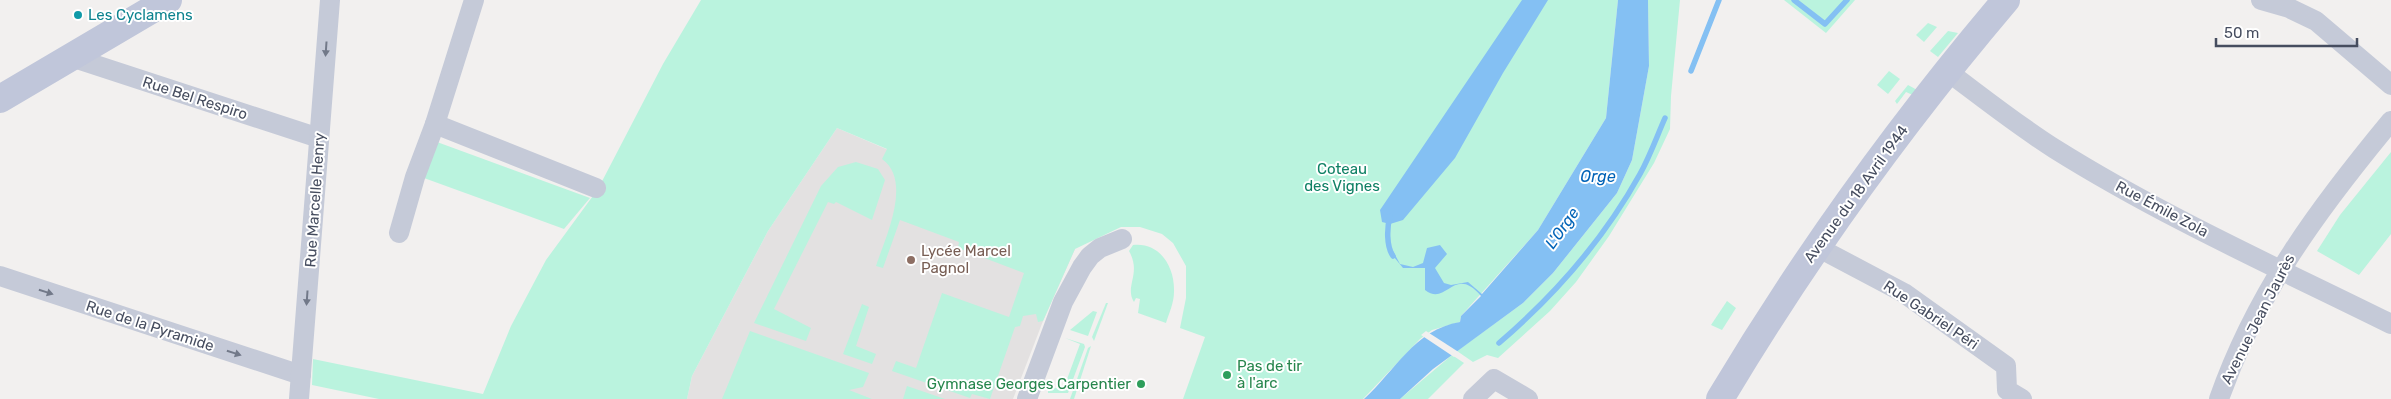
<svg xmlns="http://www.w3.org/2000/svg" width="2391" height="399" font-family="Rubik,sans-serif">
	<rect width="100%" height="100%" fill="#f2f0ef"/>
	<!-- education -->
	<polygon fill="#e3e1e1" points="837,128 907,158 1075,249 1043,321 1013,399 687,399 692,376 768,231"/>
	<!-- green -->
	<g fill="#baf3de">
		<path d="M701 0H1618L1606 118 1538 230 1461 316 1460 322 1432 330 1420 339 1363 399H1183L1205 337 1180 328 1186 298V266L1173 243 1162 234 1140 227H1121L1075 249 1043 321 1038 322 1036 314 1023 316 1020 326 1015 327 990 399 972 394 970 398 892 371 896 361 916 368 942 293 1009 317 1024 273 958 248 959 242 900 220 883 268 876 266C885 238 913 181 882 159L887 149 837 128 768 231 692 376 687 399H379L312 385 313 359 483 394 511 326 546 260 598 189 663 64Z"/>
		<polygon points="1648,0 1680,0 1671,96 1670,129 1654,163 1609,236 1576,282 1550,311 1498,358 1487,355 1473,362 1457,351 1523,303 1553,273 1617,193 1632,160 1649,66"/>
		<polygon points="1784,0 1855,0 1826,33"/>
		<polygon points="1928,23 1937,27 1924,42 1916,35"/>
		<polygon points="1948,31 1958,33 1938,57 1930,51"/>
		<polygon points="1889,71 1900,79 1888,94 1877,85"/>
		<polygon points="1908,85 1919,91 1915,96 1906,92 1897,104 1895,101"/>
		<polygon points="437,142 590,198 564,229 424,178"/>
		<polygon points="2391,152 2391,234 2359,275 2317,251 2340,215"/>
		<polygon points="856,162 878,169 885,180 872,220 836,202 834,204 828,202 774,309 811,328 806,341 754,323 821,186 838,167"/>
		<path d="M1133 245C1160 242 1175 267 1174 292 1174 303 1169 313 1166 323L1138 313 1140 299 1136 298 1134 302C1124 286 1142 274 1129 251Z"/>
		<polygon points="1727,301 1736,308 1722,330 1711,325"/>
		<polygon points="1106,303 1108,303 1094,341 1092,337"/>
		<polygon points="862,304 869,307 856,346 876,354 872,364 843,354"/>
		<polygon points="1093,311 1097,312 1088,336 1070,330"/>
		<polygon points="750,331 869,373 863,387 849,390 872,399 722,399"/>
		<polygon points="1065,338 1084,344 1085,347 1068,393 1048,393 1048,386 1063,390 1080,344"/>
		<polygon points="1091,346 1074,399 1070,399 1088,348"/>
		<polygon points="1452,355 1464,363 1428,399 1400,399"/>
		<polygon points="907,386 945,399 903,399"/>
	</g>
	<!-- water -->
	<g fill="#84c0f3">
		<polygon points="1522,0 1548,0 1503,73 1455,158 1403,220 1390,224 1382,222 1380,210"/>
		<path d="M1618 0H1648L1649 66 1632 160 1617 193 1553 273 1523 303 1433 369 1400 399H1364C1396 370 1414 330 1460 322L1461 316 1481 296C1454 264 1447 307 1425 290V268H1403L1389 251H1393L1400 264 1413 267 1423 263 1427 248 1440 245 1447 254 1435 268 1444 283 1451 285 1468 282 1482 294 1538 230 1606 118Z"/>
	</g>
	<!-- pier -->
	<polygon fill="#f2f0ef" points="1426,331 1457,351 1459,353 1454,357 1421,335"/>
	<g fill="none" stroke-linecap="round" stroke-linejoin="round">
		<!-- stream -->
		<g stroke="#84c0f3" stroke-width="5.5">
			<polyline points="1794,0 1825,24 1847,0"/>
			<polyline points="1691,71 1719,0"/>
			<path d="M1390 216C1387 227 1386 246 1393 256"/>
			<path d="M1499 343C1555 295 1604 239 1640 174 1650 156 1657 136 1665 118"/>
		</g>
		<!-- street -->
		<g stroke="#c5cad8" stroke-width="20">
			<polyline points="2261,0 2289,8 2316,21 2391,85"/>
			<polyline points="71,57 319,138"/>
			<path d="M1947 71C1982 97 2017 125 2055 149 2162 216 2278 268 2391 324"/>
			<polyline points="435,124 596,188"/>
			<polyline points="399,233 415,177 435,124 474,0"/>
			<polyline points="1817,247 1904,293 2006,366 2007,390 2022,399"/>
			<polyline points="0,276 301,375"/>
			<polyline points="299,399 330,0"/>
			<polyline points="1027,399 1063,302 1082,267 1090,256 1100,248 1122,239"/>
			<polyline points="1473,399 1494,379 1528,399"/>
			<path d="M2219 399C2257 291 2319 208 2391 121"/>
		</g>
		<!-- secondary -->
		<g stroke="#c0c6da" stroke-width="28">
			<polyline points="0,99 168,0"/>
			<path d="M1720 399C1804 258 1900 125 2006 0"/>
		</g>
	</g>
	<!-- one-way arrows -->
	<defs><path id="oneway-solid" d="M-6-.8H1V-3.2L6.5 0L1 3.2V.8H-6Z" transform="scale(1.25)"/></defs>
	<g fill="#727989">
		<use href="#oneway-solid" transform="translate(326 49) rotate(94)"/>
		<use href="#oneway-solid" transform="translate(46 292) rotate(18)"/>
		<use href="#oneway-solid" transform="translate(307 298) rotate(94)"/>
		<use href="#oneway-solid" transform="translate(234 353) rotate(18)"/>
	</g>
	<!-- markers -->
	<circle fill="#0f9aa8" stroke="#fff" stroke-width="2" cx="78" cy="15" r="5"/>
	<circle fill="#8d6e63" stroke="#fff" stroke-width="2" cx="911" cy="260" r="5"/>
	<g fill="#2e9e5b" stroke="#fff" stroke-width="2">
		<circle cx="1227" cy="375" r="5"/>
		<circle cx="1141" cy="384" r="5"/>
	</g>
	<g text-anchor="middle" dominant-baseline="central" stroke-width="4" stroke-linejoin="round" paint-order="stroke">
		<!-- culture labels -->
		<g font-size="15" fill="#0d838f" stroke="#fff" text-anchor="start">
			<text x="88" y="15">Les Cyclamens</text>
		</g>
		<!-- street labels -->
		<g font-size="15" fill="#464d5f" stroke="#fff">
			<text transform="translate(195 98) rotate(18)">Rue Bel Respiro</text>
			<text transform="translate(1856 194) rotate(-54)">Avenue du 18 Avril 1944</text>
			<text transform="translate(315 200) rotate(-86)">Rue Marcelle Henry</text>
			<text transform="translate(2162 209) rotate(28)">Rue Émile Zola</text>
			<text transform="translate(1931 315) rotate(34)">Rue Gabriel Péri</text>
			<text transform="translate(2258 319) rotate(-63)">Avenue Jean Jaurès</text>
			<text transform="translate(150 326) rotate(18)">Rue de la Pyramide</text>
		</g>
		<!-- park labels -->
		<g font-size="15" fill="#0f8165" stroke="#fff">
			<text x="1342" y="169">Coteau<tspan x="1342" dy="17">des Vignes</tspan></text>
		</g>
		<!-- education labels -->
		<g font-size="15" fill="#785e54" stroke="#fff" text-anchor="start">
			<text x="921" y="251">Lycée Marcel<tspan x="921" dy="17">Pagnol</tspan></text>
		</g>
		<!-- leisure labels -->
		<g font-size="15" fill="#27864d" stroke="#fff" text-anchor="start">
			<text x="1237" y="366">Pas de tir<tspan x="1237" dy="17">à l'arc</tspan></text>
			<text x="1131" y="384" text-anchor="end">Gymnase Georges Carpentier</text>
		</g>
		<!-- water labels -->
		<g font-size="16" font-style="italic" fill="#0163b7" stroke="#fff">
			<text x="1598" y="176">Orge</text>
			<text transform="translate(1562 228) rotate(-55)">L'Orge</text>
		</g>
	</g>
	<!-- scale -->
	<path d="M2216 38v8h141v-8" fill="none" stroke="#464d5f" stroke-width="2.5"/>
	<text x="2224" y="38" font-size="15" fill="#464d5f" stroke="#ffffff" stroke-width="4" paint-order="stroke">50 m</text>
</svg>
